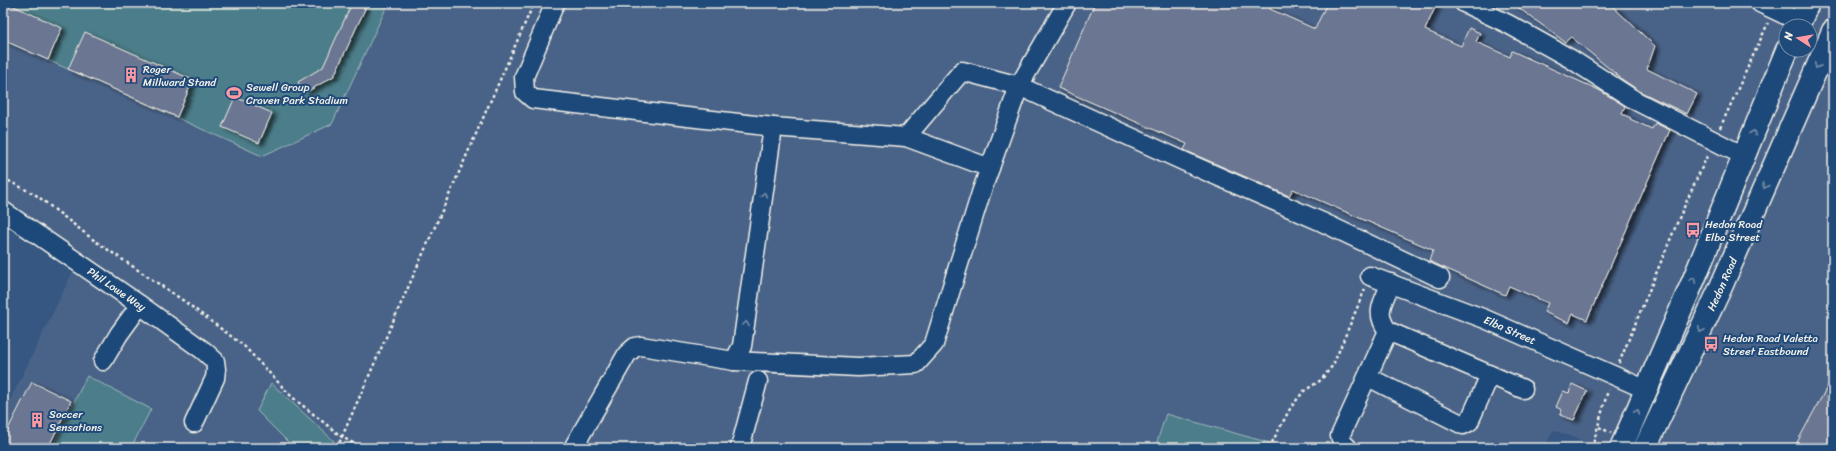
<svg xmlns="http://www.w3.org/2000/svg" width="1836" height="451" font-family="Sriracha,sans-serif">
	<defs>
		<filter id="shadow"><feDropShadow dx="4.5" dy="2.5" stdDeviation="2" flood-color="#0009"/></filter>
	</defs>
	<rect width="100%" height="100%" fill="#365781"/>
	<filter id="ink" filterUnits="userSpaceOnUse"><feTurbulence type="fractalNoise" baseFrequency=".025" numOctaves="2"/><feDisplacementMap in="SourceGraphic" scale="8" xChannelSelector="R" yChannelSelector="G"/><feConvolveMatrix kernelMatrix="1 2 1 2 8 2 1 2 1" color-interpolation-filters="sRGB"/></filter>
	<g filter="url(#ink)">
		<!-- built -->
		<path fill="#496388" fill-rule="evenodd" d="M3 3H1833V448H1590L1591 444 1553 430 1545 448H335L317 424 294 448H3V415L82 253 3 204ZM1786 26H1810V50H1786Z"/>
		<!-- green -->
		<g fill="#4c7e8a" stroke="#a0b8b9">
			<polygon points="3,3 388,3 388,4 332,124 262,156 3,40"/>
			<polygon points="87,376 151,409 131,448 51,448"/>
			<polygon points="271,383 334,441 331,448 294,448 257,411"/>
			<polygon points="1166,414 1270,443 1266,448 1155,448"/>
		</g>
		<!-- building -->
		<g fill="#6b7692" stroke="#f4f1e8" filter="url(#shadow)">
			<polygon points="3,3 7,3 62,28 48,60 3,40"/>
			<polygon points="352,3 364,3 365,9 334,76 305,93 298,82 323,67"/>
			<polygon points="1095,3 1272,3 1270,9 1315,29 1327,3 1437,3 1425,30 1461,46 1469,28 1480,33 1476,42 1510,57 1512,51 1599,90 1625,106 1622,114 1631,118 1630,119 1652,129 1655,123 1670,130 1587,320 1573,314 1569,323 1544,312 1548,303 1509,286 1505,295 1429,261 1433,250 1293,189 1289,196 1184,150 1187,144 1058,88"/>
			<polygon points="1512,3 1609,3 1655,46 1647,69 1697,94 1687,114 1641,92 1623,80 1571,37 1565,42"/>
			<polygon points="85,32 193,80 177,117 68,69"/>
			<polygon points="235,97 272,113 259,143 222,127"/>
			<polygon points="1833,376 1833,448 1794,448"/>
			<polygon points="32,382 71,401 48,448 3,448 3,439"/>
			<polygon points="1572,384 1587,391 1574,420 1560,415 1562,410 1556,407 1563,391 1569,393"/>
		</g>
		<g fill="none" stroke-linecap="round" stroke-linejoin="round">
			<!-- minor casing -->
			<g stroke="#f4f1e8" stroke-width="21">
				<g id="minor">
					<polyline points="555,3 524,77 525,92 533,99 773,127 906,137 990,168"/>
					<polyline points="1464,3 1508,24 1571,59 1636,101 1744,156"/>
					<polyline points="1760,3 1800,22"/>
					<polyline points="906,137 962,71 1019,86 1192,165 1322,222 1440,278"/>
					<path id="s1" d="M3 211 140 305 204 351 215 361 216 369 215 378 194 423"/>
					<path id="s2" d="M1370 276 1485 319 1647 390"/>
					<path d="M1391 283C1383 303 1374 312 1388 331L1523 389"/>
					<polyline points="103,361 119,334 140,305"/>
					<polyline points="734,361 742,346 773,127"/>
					<polyline points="1368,377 1463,425 1469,422 1490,375"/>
					<polyline points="573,448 627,354 635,347 641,346 734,361 858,367 916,364 934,344 981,193 1019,86 1067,3"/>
					<polyline points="740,448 758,381"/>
					<polyline points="1348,448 1342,442 1340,436 1388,331"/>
				</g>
			</g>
			<!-- highway casing -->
			<g stroke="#f4f1e8" stroke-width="25">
				<g id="highway">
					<polyline points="1798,26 1808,3"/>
					<polyline points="1621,448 1694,279 1787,50"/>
					<path id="s3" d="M1645 448 1720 289 1833 31"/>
				</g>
			</g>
			<!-- path -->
			<g stroke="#f4f1e8" stroke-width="2.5" stroke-dasharray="3 3" stroke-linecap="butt">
				<polyline points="1720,128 1768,23"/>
				<polyline points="3,178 36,195 95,241 184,301 244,346 292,397 342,437 362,448"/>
				<polyline points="1619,363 1680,216 1708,154"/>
				<polyline points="1599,427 1611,433"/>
				<polyline points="337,448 534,3"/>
				<polyline points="1269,448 1291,407 1304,391 1321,380 1333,365 1365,289"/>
				<polyline points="1592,448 1608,390"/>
			</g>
			<!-- minor -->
			<use href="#minor" stroke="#1f4a7a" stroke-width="18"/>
			<!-- highway -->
			<use href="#highway" stroke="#1f4a7a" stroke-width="22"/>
		</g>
		<!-- one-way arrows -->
		<defs><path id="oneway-chevron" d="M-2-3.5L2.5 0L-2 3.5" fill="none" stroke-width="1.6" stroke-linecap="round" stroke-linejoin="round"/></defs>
		<g stroke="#748da6">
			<use href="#oneway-chevron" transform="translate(1817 66) rotate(115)"/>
			<use href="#oneway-chevron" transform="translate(1753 133) rotate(-68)"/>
			<use href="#oneway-chevron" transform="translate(1765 186) rotate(113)"/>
			<use href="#oneway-chevron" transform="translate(764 195) rotate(-82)"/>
			<use href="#oneway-chevron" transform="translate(1693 280) rotate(-67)"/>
			<use href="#oneway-chevron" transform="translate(746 324) rotate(-82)"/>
			<use href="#oneway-chevron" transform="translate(1701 330) rotate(115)"/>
			<use href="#oneway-chevron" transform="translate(1637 412) rotate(-66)"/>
		</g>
	</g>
	<!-- icons -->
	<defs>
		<g id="building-bare" transform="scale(1.2)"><path d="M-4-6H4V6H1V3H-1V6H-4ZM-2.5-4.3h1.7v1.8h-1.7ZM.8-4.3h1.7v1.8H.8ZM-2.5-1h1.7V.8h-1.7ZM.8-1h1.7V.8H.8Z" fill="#ff9aa2" stroke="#1f4a7a" stroke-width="2.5" paint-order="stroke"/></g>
		<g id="stadium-bare" transform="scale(1.2)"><path d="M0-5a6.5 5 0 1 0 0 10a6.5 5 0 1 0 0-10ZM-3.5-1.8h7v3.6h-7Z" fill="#ff9aa2" stroke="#1f4a7a" stroke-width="2.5" paint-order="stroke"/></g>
		<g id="bus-bare" transform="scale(1.2)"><path d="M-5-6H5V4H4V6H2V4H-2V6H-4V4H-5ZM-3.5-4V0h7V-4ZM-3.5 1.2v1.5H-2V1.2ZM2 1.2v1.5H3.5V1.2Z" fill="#ff9aa2" stroke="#1f4a7a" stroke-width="2.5" paint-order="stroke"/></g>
	</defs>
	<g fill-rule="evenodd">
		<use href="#building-bare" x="131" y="75"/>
		<use href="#stadium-bare" x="234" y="93"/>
		<use href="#bus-bare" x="1693" y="230"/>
		<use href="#bus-bare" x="1711" y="344"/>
		<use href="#building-bare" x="37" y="420"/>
	</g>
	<g text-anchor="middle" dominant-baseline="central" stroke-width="4" stroke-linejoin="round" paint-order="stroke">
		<!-- poi labels -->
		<g font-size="11" fill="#f4f1e8" stroke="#1f4a7a" text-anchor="start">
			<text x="143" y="69">Roger<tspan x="143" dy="13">Millward Stand</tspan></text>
			<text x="246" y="87">Sewell Group<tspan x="246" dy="13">Craven Park Stadium</tspan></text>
			<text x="1705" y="224">Hedon Road<tspan x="1705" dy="13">Elba Street</tspan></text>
			<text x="1723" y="338">Hedon Road Valetta<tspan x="1723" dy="13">Street Eastbound</tspan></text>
			<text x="49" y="414">Soccer<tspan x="49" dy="13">Sensations</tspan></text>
		</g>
		<!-- street labels -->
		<g font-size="11" fill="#f4f1e8" stroke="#1f4a7a">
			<text stroke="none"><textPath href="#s3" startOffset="181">Hedon Road</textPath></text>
			<text stroke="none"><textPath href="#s1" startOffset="138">Phil Lowe Way</textPath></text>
			<text stroke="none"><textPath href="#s2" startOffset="150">Elba Street</textPath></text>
		</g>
	</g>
	<!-- margin -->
	<rect width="1836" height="451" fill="none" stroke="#1f4a7a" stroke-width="16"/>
	<rect x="8" y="8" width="1820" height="435" fill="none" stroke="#f4f1e8" stroke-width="1.5" filter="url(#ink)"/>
	<!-- north arrow -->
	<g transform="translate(1798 38) rotate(282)"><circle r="19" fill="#1f4a7a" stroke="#748da6"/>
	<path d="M0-3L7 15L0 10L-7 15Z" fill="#ff9aa2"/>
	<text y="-6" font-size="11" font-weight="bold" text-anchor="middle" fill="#f4f1e8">N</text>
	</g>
</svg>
